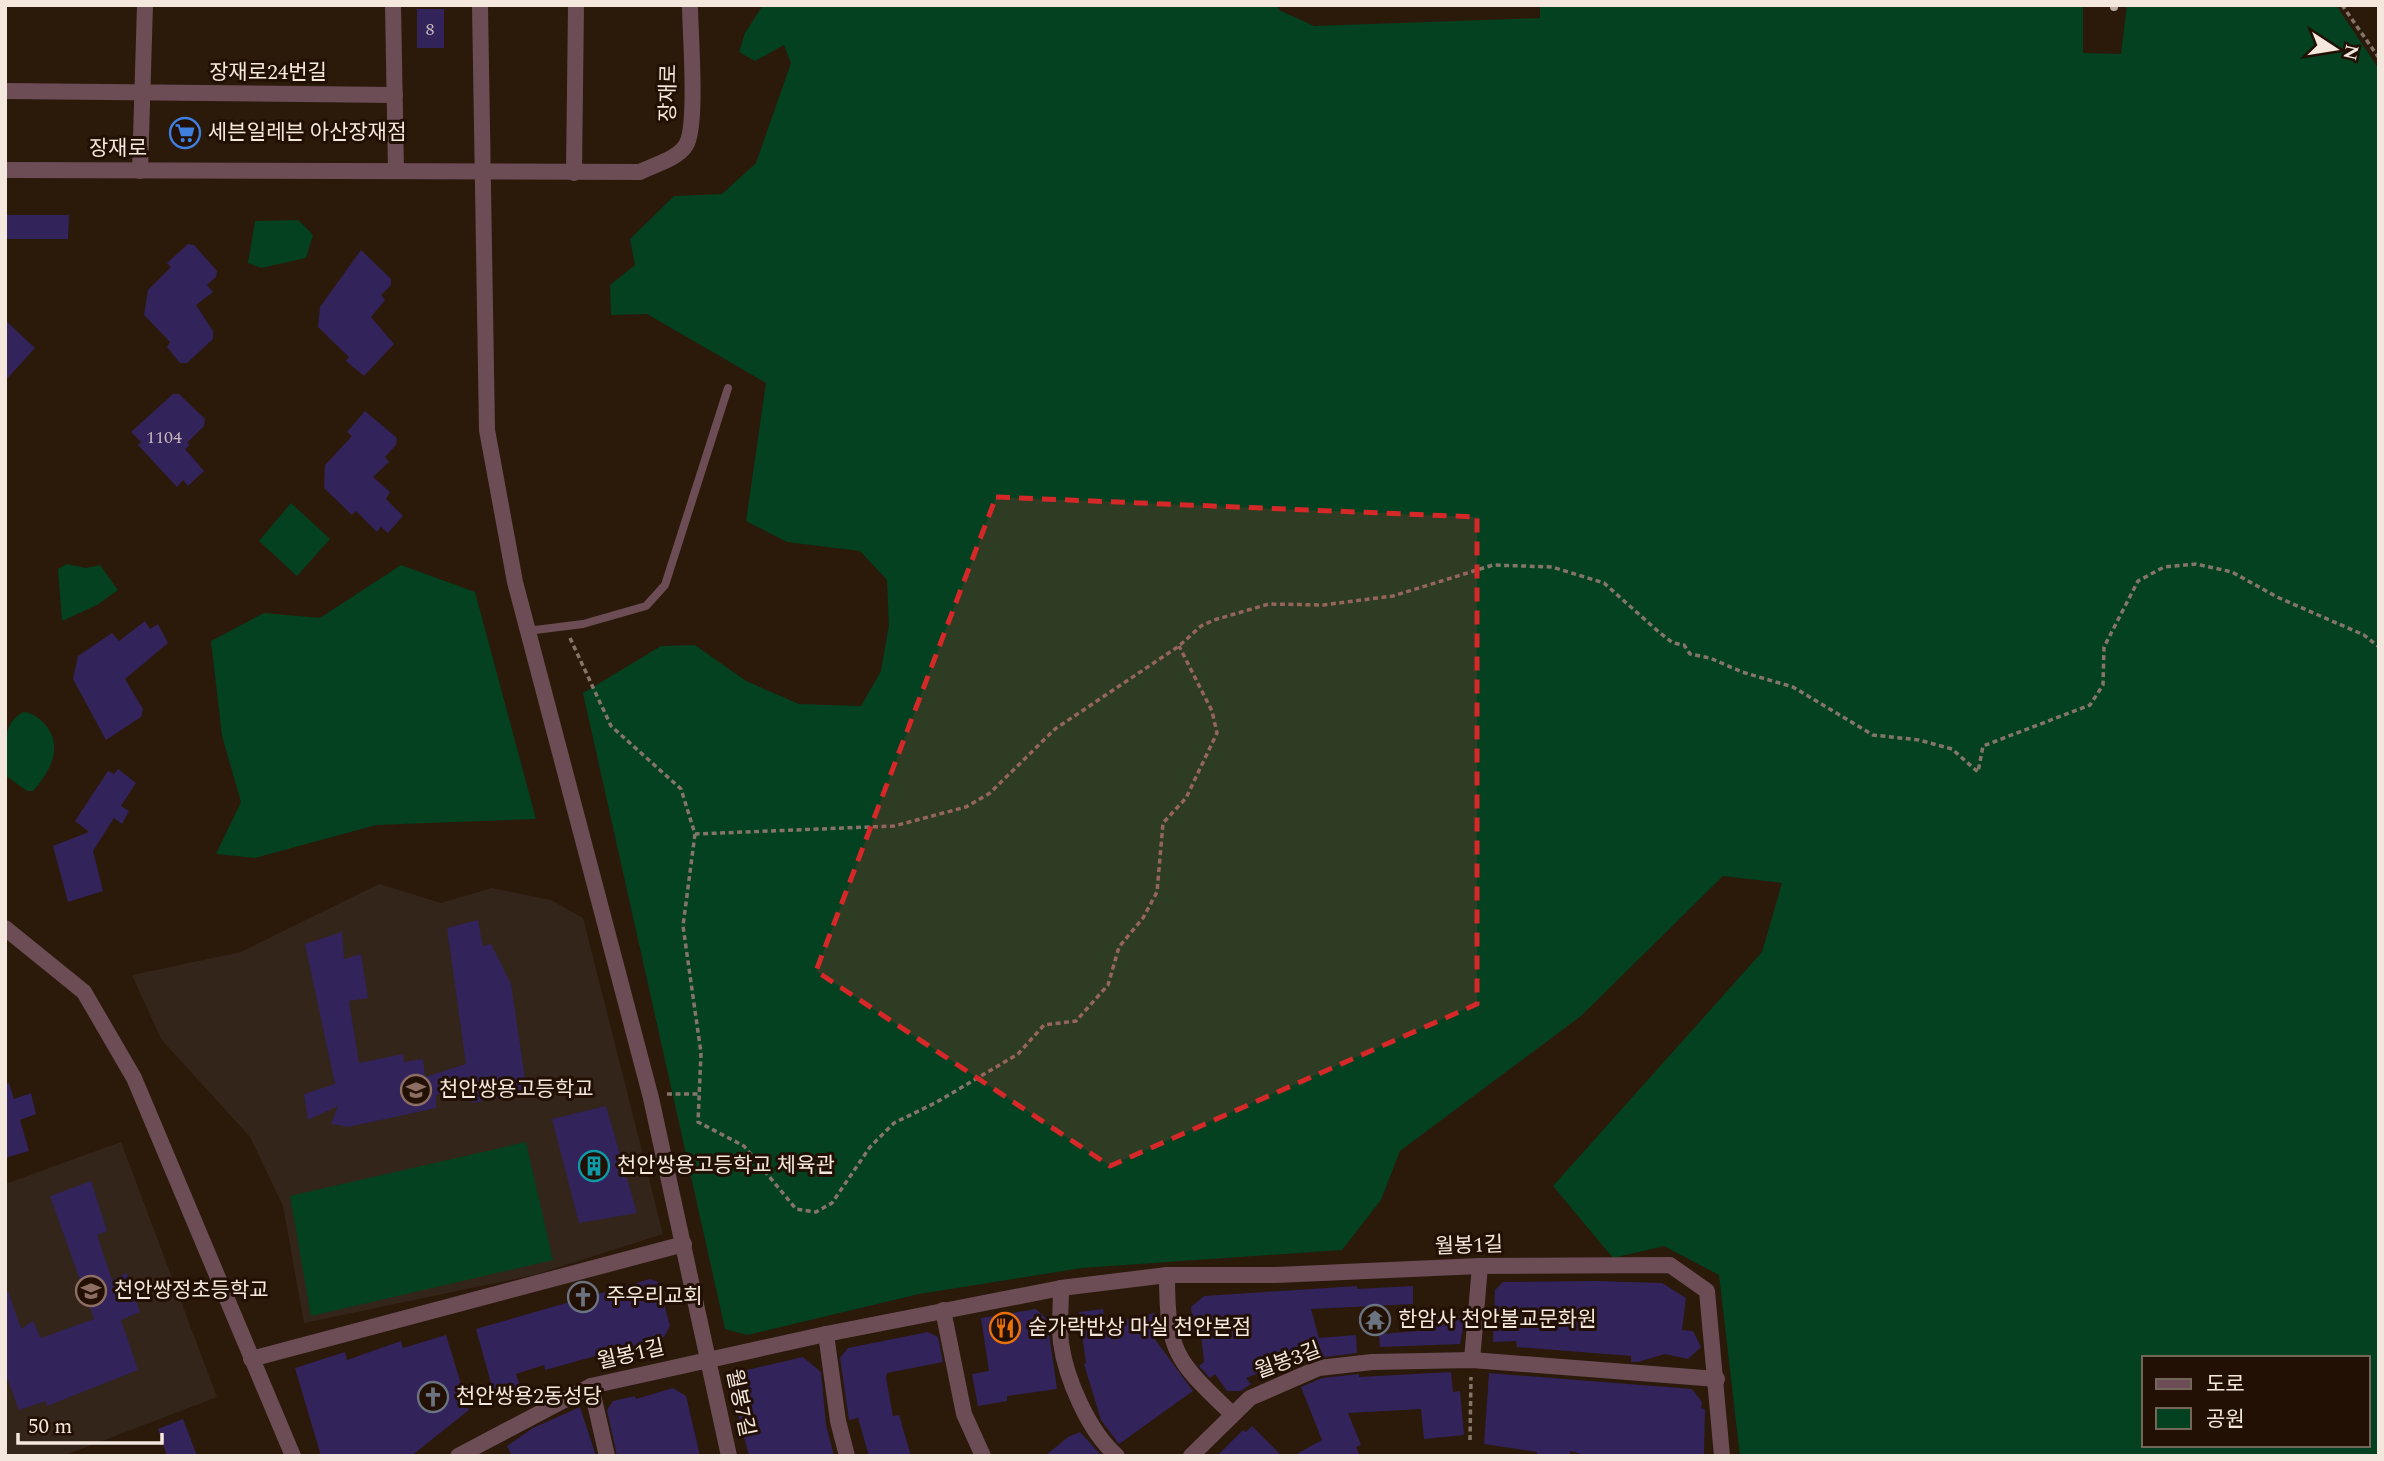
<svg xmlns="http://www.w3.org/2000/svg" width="2384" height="1461" font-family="Spectral,'Noto Sans KR',serif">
	<rect width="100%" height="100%" fill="#2b190a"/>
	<!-- education -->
	<g fill="#34251a">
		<polygon points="379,884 441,903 492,888 551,900 583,918 663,1234 534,1275 304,1323 283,1206 250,1137 161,1039 132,975 241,952"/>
		<polygon points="121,1142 217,1397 63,1456 5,1456 5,1184"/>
	</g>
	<!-- green -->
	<g fill="#034121" fill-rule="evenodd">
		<path d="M763 5H1277L1279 10 1314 26 1540 18V5H2083V53L2121 54 2127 5H2336L2379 69V1456H1740L1719 1275 1664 1246 1613 1258 1553 1186 1762 952 1782 883 1723 876 1581 1016 1400 1151 1381 1200 1342 1250 1082 1268 919 1294 747 1335 725 1329 583 693 661 646 695 645 746 681 799 704 861 706 881 671 889 625 887 580 860 551 787 542 746 521 766 383 647 314 611 315 610 285 635 265 630 239 674 196 722 194 756 163 791 63 784 45 755 61 739 52 745 33ZM2144 1358H2368V1445H2144Z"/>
		<polygon points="298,220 313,235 306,258 261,268 248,263 255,221"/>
		<polygon points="291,503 330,539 297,576 259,541"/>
		<polygon points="67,564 86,568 100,565 118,590 97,605 62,621 58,569"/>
		<polygon points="401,565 475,592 536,819 376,825 255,858 216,854 241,802 222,736 211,641 264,613 320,618"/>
		<path d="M24 712C32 713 38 717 43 722 65 746 51 770 33 791H27L5 775C5 754 0 723 24 712Z"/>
		<polygon points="526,1142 553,1260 311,1316 290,1196"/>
	</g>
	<!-- building -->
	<g fill="#32235b">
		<rect x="417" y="9" width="27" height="39"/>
		<polygon points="5,215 69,215 68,239 5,239"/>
		<polygon points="188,244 194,245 217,271 216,277 207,285 213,292 196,305 213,331 213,339 187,363 180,363 167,347 170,342 144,315 148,290 171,267 167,263"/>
		<polygon points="361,250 391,279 391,285 381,295 385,300 371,317 394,344 364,376 346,361 349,357 318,327 320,307"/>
		<polygon points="5,320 35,348 5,381"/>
		<polygon points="173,394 179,394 205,419 204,426 187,443 190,445 185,449 204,471 188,486 183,480 177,487 138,445 141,442 131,432"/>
		<polygon points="365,411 397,438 396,445 385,457 389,462 373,477 390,492 386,499 403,516 388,533 381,527 377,532 356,511 352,515 324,488 325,465 352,436 347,432"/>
		<polygon points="145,621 150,629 158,624 168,643 125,679 143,709 141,717 106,740 73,679 78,656 112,633 119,641"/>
		<polygon points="118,769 136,783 121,806 129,811 122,824 114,818 93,851 103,891 68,902 53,846 89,832 75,821 108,771 114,774"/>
		<polygon points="478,920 483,946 491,944 511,984 527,1092 472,1103 469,1087 436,1095 436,1108 348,1127 331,1124 338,1106 308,1120 304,1094 335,1084 305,944 342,932 344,959 361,954 368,998 349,1001 359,1063 403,1054 404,1062 423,1059 425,1077 466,1064 447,928"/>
		<polygon points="9,1083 14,1099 31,1093 36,1114 20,1120 29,1151 5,1158 5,1084"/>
		<polygon points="606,1106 637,1213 579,1223 552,1119"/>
		<polygon points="91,1181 107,1231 97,1235 112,1280 127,1273 140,1312 121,1320 138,1370 47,1406 46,1401 19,1410 5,1372 5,1292 8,1291 21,1329 33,1321 41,1338 94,1319 50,1196"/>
		<polygon points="650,1279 658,1282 670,1326 664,1337 545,1370 544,1365 516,1374 520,1386 494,1394 476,1329"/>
		<polygon points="1598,1281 1662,1283 1686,1298 1682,1330 1693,1331 1701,1347 1688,1359 1665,1354 1638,1362 1631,1362 1631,1356 1517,1347 1516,1341 1493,1342 1495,1290 1503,1282"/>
		<polygon points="1357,1286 1357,1289 1413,1286 1413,1304 1311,1309 1319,1338 1356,1335 1357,1353 1317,1358 1295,1367 1293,1360 1246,1378 1251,1384 1241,1391 1227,1391 1215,1374 1210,1378 1199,1366 1204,1362 1201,1334 1194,1335 1191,1307 1204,1296"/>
		<polygon points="1036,1309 1047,1319 1057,1389 1007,1396 1007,1401 978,1406 972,1374 989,1371 981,1318"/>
		<polygon points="1103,1309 1105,1324 1155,1313 1160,1337 1154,1338 1193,1391 1119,1444 1101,1420 1084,1364 1086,1363 1079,1312"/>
		<polygon points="1465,1316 1460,1344 1380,1347 1379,1334 1431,1330 1430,1318"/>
		<polygon points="928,1332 938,1337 943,1362 887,1373 886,1378 893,1416 899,1415 911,1456 869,1456 858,1418 849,1420 840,1358 848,1348"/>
		<polygon points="446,1335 469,1410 411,1456 321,1456 295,1368 345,1352 347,1360 401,1341 403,1348"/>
		<polygon points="803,1357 821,1372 826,1425 834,1456 749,1456 730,1383 736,1382 734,1373"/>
		<polygon points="1451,1372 1453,1392 1460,1391 1464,1435 1424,1439 1421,1409 1348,1413 1361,1445 1356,1447 1360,1456 1293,1456 1322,1440 1301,1387 1322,1378 1359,1374 1359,1377"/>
		<polygon points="1489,1373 1692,1389 1702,1402 1701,1408 1705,1409 1704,1456 1589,1456 1570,1451 1570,1456 1536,1456 1537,1452 1484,1444"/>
		<polygon points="673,1388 686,1396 700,1456 617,1456 607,1410 613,1401 635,1396 636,1399"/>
		<polygon points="580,1407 596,1456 512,1456 507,1446 533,1428"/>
		<polygon points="183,1419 197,1456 167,1456 158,1429"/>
		<polygon points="1252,1426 1282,1456 1217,1456 1243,1430 1246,1432"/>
		<polygon points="1080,1432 1102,1456 1045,1456 1068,1437"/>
	</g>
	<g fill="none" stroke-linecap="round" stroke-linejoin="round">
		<!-- path -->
		<g stroke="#857569" stroke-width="3.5" stroke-dasharray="5 3.5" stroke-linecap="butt">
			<polyline points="2342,5 2379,58"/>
			<polyline points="570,638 611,726 681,789 695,834 894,826 966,807 990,793 1055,729 1179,646 1201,626 1214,620 1269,604 1323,605 1393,596 1493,565 1552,567 1604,583 1660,633 1673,643 1684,645 1690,654 1710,658 1742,672 1793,687 1873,735 1919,740 1952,749 1978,772 1983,746 2090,705 2103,685 2104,647 2138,581 2164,567 2196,564 2232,572 2277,597 2364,635 2379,647"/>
			<polyline points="695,834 683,926 701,1053 698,1122 744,1146 796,1209 816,1212 832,1203 870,1147 894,1123 937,1102 1018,1054 1044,1025 1076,1021 1108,985 1119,947 1143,918 1157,892 1163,823 1186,798 1217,733 1212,711 1179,646"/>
			<polyline points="667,1094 700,1094"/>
			<polyline points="1470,1440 1471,1377"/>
		</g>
		<!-- lane -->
		<polyline stroke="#6c4d56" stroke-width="8" points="527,631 583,624 646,606 665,585 728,388"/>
		<!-- street -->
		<g stroke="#6c4d56" stroke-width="16">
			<polyline points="393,5 396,171"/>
			<polyline points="480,5 487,430 515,582 651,1098 729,1456"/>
			<polyline points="5,91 395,95"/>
			<path d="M5 170 640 172C653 165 678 159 686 145 698 126 690 32 690 5"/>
			<polyline points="140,171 145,5"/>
			<polyline points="574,173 576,5"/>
			<polyline points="5,928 84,992 134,1078 293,1456"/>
			<path d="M1167 1275C1167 1354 1177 1361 1232 1414"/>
			<path d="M1061 1288C1061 1306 1059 1325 1061 1343 1066 1379 1089 1432 1117 1456"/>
			<polyline points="943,1310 964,1414 983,1456"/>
			<polyline points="826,1334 838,1421 847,1456"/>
			<polyline points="251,1359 684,1244"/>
			<polyline points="1472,1360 1480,1266"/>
			<polyline points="591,1386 607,1456"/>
			<polyline points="458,1456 591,1386 826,1334 1061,1288 1167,1275 1276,1275 1480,1266 1670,1265 1707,1291 1722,1456"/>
			<polyline points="1191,1456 1250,1398 1319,1368 1372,1362 1472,1360 1717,1379"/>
		</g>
		<!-- rail casing -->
		<g stroke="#baaca0" stroke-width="8">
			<polyline id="rail" points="2114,7 2114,5"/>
		</g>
		<!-- rail -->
		<use href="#rail" stroke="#211003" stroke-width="5" stroke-dasharray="16" stroke-linecap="butt"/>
	</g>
	<!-- marked area -->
	<path fill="#d62828" fill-opacity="0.2" stroke="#d62828" stroke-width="5" stroke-dasharray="14 9" stroke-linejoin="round" d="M996 497 1477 517V1004L1110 1166 816 971Z"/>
	<!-- icons -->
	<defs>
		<g id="supermarket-ring" transform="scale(1.575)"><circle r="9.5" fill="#211003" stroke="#3f7fe0" stroke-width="1.5"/><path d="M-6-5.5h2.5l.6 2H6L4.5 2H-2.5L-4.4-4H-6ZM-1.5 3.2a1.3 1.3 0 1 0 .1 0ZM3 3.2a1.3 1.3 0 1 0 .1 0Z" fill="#3f7fe0"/></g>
		<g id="school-ring" transform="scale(1.575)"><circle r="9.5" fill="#211003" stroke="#8d6e63" stroke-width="1.5"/><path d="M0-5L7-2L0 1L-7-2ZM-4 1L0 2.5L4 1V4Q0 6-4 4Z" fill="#8d6e63"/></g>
		<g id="building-ring" transform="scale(1.575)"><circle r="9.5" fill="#211003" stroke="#0f9aa8" stroke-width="1.5"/><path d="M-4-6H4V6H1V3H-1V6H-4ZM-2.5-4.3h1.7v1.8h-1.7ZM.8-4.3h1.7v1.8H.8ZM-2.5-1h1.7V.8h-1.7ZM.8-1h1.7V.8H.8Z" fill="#0f9aa8"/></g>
		<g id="church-ring" transform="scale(1.575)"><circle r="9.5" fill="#211003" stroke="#6b7280" stroke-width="1.5"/><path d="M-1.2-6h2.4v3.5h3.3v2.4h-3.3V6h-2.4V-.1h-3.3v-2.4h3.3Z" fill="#6b7280"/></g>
		<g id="temple-ring" transform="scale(1.575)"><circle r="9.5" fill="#211003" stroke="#6b7280" stroke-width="1.5"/><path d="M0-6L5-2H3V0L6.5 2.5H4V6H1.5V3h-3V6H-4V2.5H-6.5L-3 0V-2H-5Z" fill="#6b7280"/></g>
		<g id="restaurant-ring" transform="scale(1.575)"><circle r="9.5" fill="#211003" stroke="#e8710a" stroke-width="1.5"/><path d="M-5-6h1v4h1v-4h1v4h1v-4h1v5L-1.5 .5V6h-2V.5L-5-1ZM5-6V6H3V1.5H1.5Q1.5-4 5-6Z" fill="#e8710a"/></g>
	</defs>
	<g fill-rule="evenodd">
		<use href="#supermarket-ring" x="185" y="133"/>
		<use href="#school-ring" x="416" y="1090"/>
		<use href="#building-ring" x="594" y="1166"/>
		<use href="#school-ring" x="91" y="1291"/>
		<use href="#church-ring" x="583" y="1297"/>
		<use href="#temple-ring" x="1375" y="1320"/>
		<use href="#restaurant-ring" x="1005" y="1328"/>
		<use href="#church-ring" x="433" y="1397"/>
	</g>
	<g text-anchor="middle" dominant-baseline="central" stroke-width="6" stroke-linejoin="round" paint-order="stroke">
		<!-- number labels -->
		<g font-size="18" fill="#c4b6bc">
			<text x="430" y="29">8</text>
			<text x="164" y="437">1104</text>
		</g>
		<!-- street labels -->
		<g font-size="21" fill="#f4e7dd" stroke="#211003">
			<text x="268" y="73">장재로24번길</text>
			<text transform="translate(669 93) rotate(-89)">장재로</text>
			<text x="118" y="149">장재로</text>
			<text transform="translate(1469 1246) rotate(-2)">월봉1길</text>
			<text transform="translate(631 1355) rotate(-13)">월봉1길</text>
			<text transform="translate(1288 1361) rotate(-20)">월봉3길</text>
			<text transform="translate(740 1403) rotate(78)">월봉7길</text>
		</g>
		<!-- poi labels -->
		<g font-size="21" fill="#f4e7dd" stroke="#211003" text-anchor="start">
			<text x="208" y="133">세븐일레븐 아산장재점</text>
			<text x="439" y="1090">천안쌍용고등학교</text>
			<text x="617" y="1166">천안쌍용고등학교 체육관</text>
			<text x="114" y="1291">천안쌍정초등학교</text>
			<text x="606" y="1297">주우리교회</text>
			<text x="1398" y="1320">한암사 천안불교문화원</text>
			<text x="1028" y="1328">숟가락반상 마실 천안본점</text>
			<text x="456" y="1397">천안쌍용2동성당</text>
		</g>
	</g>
	<!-- border -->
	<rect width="2384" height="1461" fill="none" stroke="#f4e7dd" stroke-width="14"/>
	<!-- legend -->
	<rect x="2142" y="1356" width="228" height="91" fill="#211003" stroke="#75665a" stroke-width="2"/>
	<rect x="2156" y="1379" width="35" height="10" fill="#6c4d56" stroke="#75665a" stroke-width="2"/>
	<text x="2206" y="1391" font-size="21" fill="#f4e7dd">도로</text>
	<rect x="2156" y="1408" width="35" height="21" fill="#034121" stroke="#75665a" stroke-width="2"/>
	<text x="2206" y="1426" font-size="21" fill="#f4e7dd">공원</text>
	<!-- north arrow -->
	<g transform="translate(2335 49) rotate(102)" stroke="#211003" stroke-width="5" paint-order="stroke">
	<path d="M0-5L12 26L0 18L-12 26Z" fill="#f4e7dd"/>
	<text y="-10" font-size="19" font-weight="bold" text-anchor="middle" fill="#f4e7dd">N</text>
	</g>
	<!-- scale -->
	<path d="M18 1433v10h144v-10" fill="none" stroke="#f4e7dd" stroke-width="3.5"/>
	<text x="28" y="1433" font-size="21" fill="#f4e7dd" stroke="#211003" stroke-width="5" paint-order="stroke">50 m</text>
</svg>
